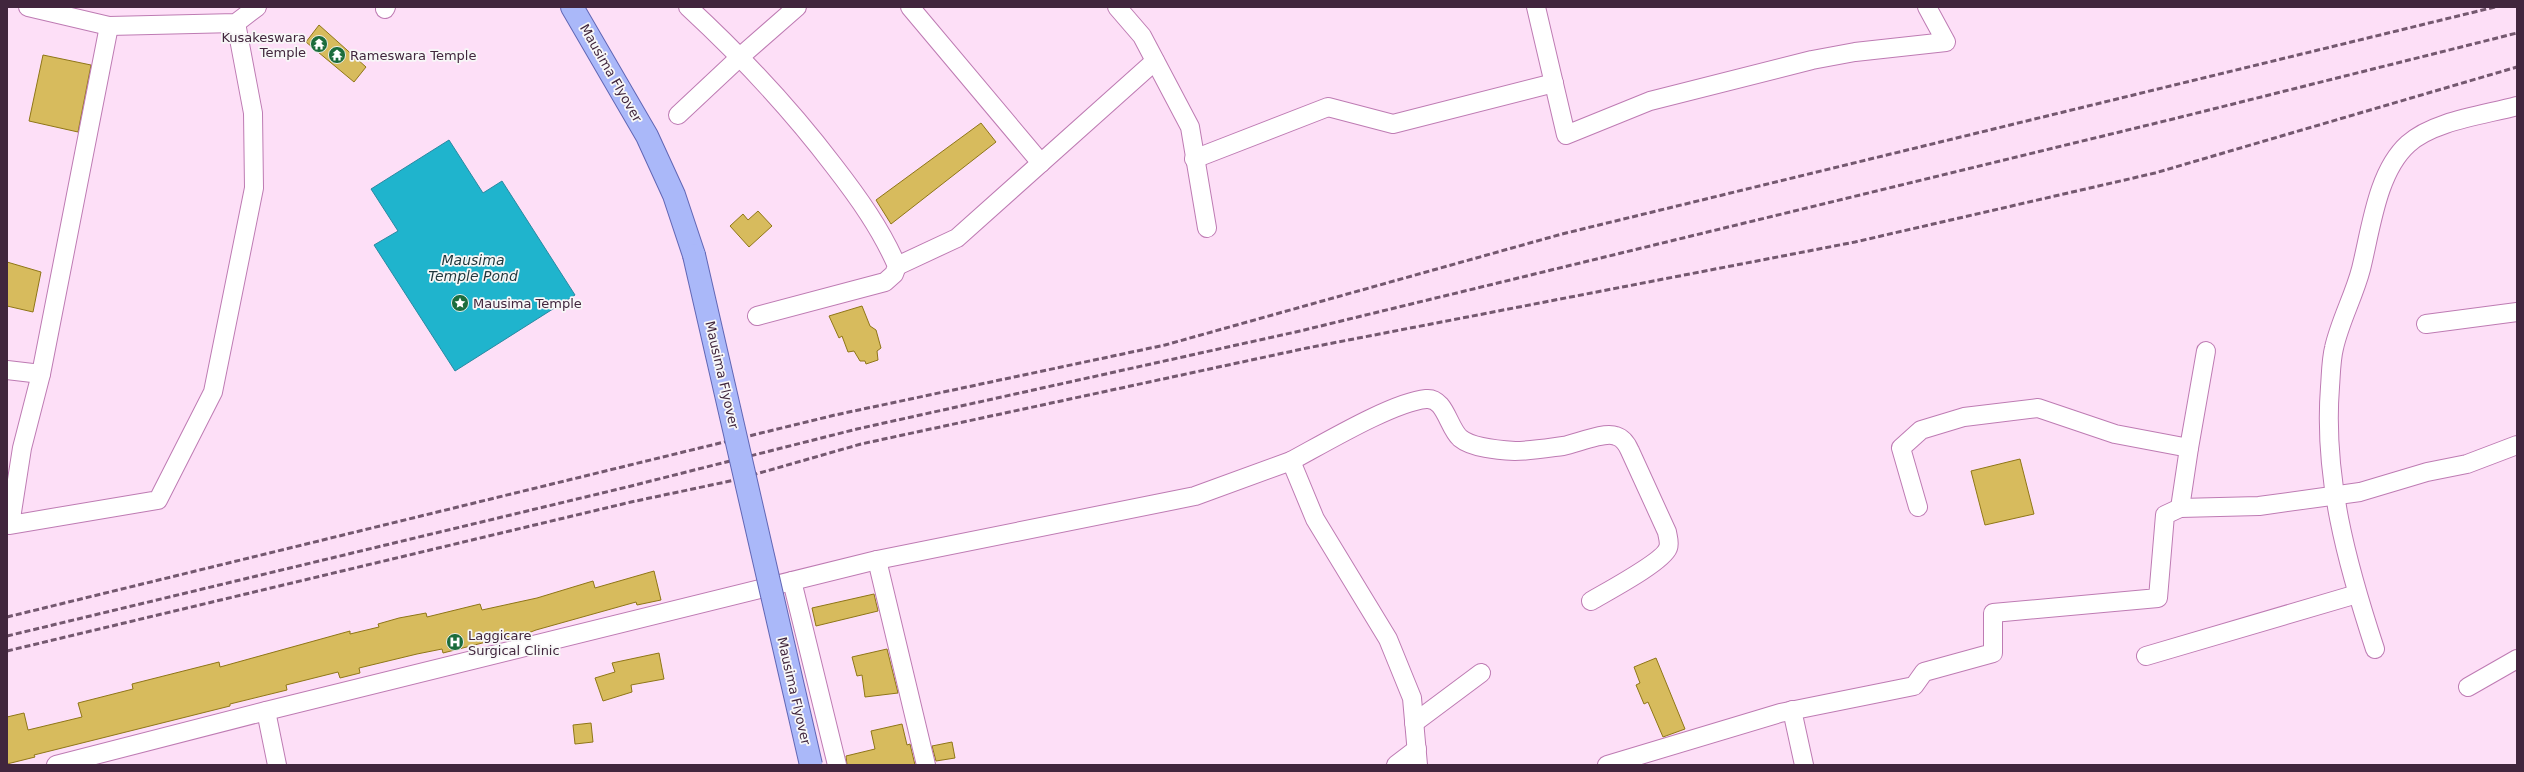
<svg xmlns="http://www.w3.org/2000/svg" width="2524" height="772" font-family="'DejaVu Sans',sans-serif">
	<rect width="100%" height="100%" fill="#fddff7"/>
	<!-- water -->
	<polygon fill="#1fb4cd" stroke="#2989a2" points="449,140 483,193 502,181 575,295 455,371 374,245 398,231 371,189"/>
	<!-- building -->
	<g fill="#d7bb5d" stroke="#8f7617">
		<polygon points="319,25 366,67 354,82 306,42"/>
		<polygon points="43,55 91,65 78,132 29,121"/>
		<polygon points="981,123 996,142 891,224 876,200"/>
		<polygon points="758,211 772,226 749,247 730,226 743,214 748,220"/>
		<polygon points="7,262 41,272 33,312 7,306"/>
		<polygon points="862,306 870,326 876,330 881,348 877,351 878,360 866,364 865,361 860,361 854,351 848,352 842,336 839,338 829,316"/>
		<polygon points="2020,459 2034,514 1985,525 1971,471"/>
		<polygon points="654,571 661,600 637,605 636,602 536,630 507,641 506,637 443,653 442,649 417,654 359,668 360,673 340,678 338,672 286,685 287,690 230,704 230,706 34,755 35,757 7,764 7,717 24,713 28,730 82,717 78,703 133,689 132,684 219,662 220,667 350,631 350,634 379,627 378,624 399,618 426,613 427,617 480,604 482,610 537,598 593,581 595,588"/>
		<polygon points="874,594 878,611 816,626 812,608"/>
		<polygon points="887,649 898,693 865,697 862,675 857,676 852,657"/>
		<polygon points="659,653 664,679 631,685 632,692 603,701 595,678 615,672 612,663"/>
		<polygon points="1656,658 1685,729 1663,737 1648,702 1644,704 1636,685 1640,683 1634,667"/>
		<polygon points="591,723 593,742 575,744 573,725"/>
		<polygon points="902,724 907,745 910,744 915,765 847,765 846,756 875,749 871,731"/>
		<polygon points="952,742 955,758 936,761 932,746"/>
	</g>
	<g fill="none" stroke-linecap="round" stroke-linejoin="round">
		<!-- minor casing -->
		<g stroke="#be7bb3" stroke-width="20">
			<g id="minor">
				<polyline points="28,7 109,26 236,23 257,7"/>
				<path d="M688 7C742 57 790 108 834 166 858 197 881 229 897 266L894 274 885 282 757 316"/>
				<polyline points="910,7 1041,163"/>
				<polyline points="1117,7 1142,36 1190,127 1207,228"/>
				<polyline points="1536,7 1566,135 1650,101 1812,60 1855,52 1946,42 1927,7"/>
				<polyline points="385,9 386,7"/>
				<polyline points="109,26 41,374 22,448 10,525 158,500 213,392 254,188 253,113 236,23"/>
				<polyline points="678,115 741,56 797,7"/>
				<polyline points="1194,159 1328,107 1393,124 1554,83"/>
				<polyline points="897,266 957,238 1155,61"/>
				<polyline points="2426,324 2517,312"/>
				<polyline points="7,370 41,374"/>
				<polyline points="2189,448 2206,351"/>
				<path d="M1291 461C1323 444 1393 402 1426 399 1445 397 1448 427 1460 438 1472 448 1498 450 1515 451 1530 451 1548 448 1563 446 1576 444 1604 431 1616 436 1623 438 1627 444 1630 451L1667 532C1668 538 1670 543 1668 548 1663 562 1606 592 1591 601"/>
				<polyline points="1918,507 1901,448 1921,430 1964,417 2038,408 2115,434 2189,448 2180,508"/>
				<polyline points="877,560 926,765"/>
				<polyline points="792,581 837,765"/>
				<path d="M2375 649C2347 564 2323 477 2330 387 2331 374 2331 360 2334 348 2340 321 2354 296 2361 269 2371 229 2377 172 2408 144 2433 121 2484 115 2517 106"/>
				<polyline points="2146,656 2357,594"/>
				<polyline points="2468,687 2517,659"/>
				<polyline points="1792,710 1804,765"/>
				<polyline points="266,711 277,765"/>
				<polyline points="1414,723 1481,673"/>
				<polyline points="56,765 266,711 877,560 1195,496 1291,461 1315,519 1388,639 1412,698 1418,765"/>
				<polyline points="1396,765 1417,749"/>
				<polyline points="1607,765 1780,713 1914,686 1924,672 1993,653 1993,613 2158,598 2165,515 2180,508 2259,506 2360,492 2427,472 2467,464 2517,445"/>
			</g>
		</g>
		<!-- major casing -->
		<g stroke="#6166b5" stroke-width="24">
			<polyline id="major" points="572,7 647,136 674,195 694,255"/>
		</g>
		<!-- minor -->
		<use href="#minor" stroke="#fff" stroke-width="18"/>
		<!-- major -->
		<use href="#major" stroke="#aab8f9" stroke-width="22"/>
		<!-- rail -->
		<g stroke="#74586f" stroke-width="3" stroke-dasharray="6 3" stroke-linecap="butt">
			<polyline points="7,617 835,415 1165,345 1562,234 2495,7"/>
			<polyline points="7,636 627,487 857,429 1300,331 2173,119 2517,33"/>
			<polyline points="7,651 631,502 735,480 861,444 1307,348 1855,242 2155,173 2517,67"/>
		</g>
		<!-- major-bridge casing -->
		<g stroke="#6166b5" stroke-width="24" stroke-linecap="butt">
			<polyline id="major-bridge" points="694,255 811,765"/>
		</g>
		<!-- major-bridge -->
		<use href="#major-bridge" stroke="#aab8f9" stroke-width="22"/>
	</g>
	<!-- icons -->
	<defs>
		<g id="temple-disc" transform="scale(0.9)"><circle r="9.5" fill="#1b6c3c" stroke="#f7f7f7"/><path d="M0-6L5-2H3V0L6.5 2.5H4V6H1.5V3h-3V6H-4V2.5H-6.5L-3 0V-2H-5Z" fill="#fff"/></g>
		<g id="sight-disc" transform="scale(0.9)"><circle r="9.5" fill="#1b6c3c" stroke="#f7f7f7"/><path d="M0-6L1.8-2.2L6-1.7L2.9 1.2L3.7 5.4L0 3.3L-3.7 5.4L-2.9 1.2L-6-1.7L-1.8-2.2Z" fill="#fff"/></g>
		<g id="hospital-disc" transform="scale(0.9)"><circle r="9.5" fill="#1b6c3c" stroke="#f7f7f7"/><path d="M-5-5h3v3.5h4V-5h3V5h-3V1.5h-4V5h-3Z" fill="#fff"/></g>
	</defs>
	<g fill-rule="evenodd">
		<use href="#temple-disc" x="319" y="44"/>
		<use href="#temple-disc" x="337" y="55"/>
		<use href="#sight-disc" x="460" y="303"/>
		<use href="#hospital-disc" x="455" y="642"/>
	</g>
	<g text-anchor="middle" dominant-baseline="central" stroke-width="3.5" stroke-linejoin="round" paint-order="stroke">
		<!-- poi labels -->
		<g font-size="13" fill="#41263d" stroke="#f7f7f7" text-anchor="start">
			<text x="306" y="37" text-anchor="end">Kusakeswara<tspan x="306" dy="15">Temple</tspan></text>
			<text x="350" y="55">Rameswara Temple</text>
			<text x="473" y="303">Mausima Temple</text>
			<text x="468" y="635">Laggicare<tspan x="468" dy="15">Surgical Clinic</tspan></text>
		</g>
		<!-- street labels -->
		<g font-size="13" fill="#41263d" stroke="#f7f7f7">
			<text transform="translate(611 73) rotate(60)">Mausima Flyover</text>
			<text transform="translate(722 375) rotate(77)">Mausima Flyover</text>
			<text transform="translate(794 691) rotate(77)">Mausima Flyover</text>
		</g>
		<!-- water labels -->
		<g font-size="14" font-style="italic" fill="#1f363b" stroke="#f7f7f7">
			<text x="473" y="260">Mausima<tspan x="473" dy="16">Temple Pond</tspan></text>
		</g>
	</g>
	<!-- border -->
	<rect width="2524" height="772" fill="none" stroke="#41263d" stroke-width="16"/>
</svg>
